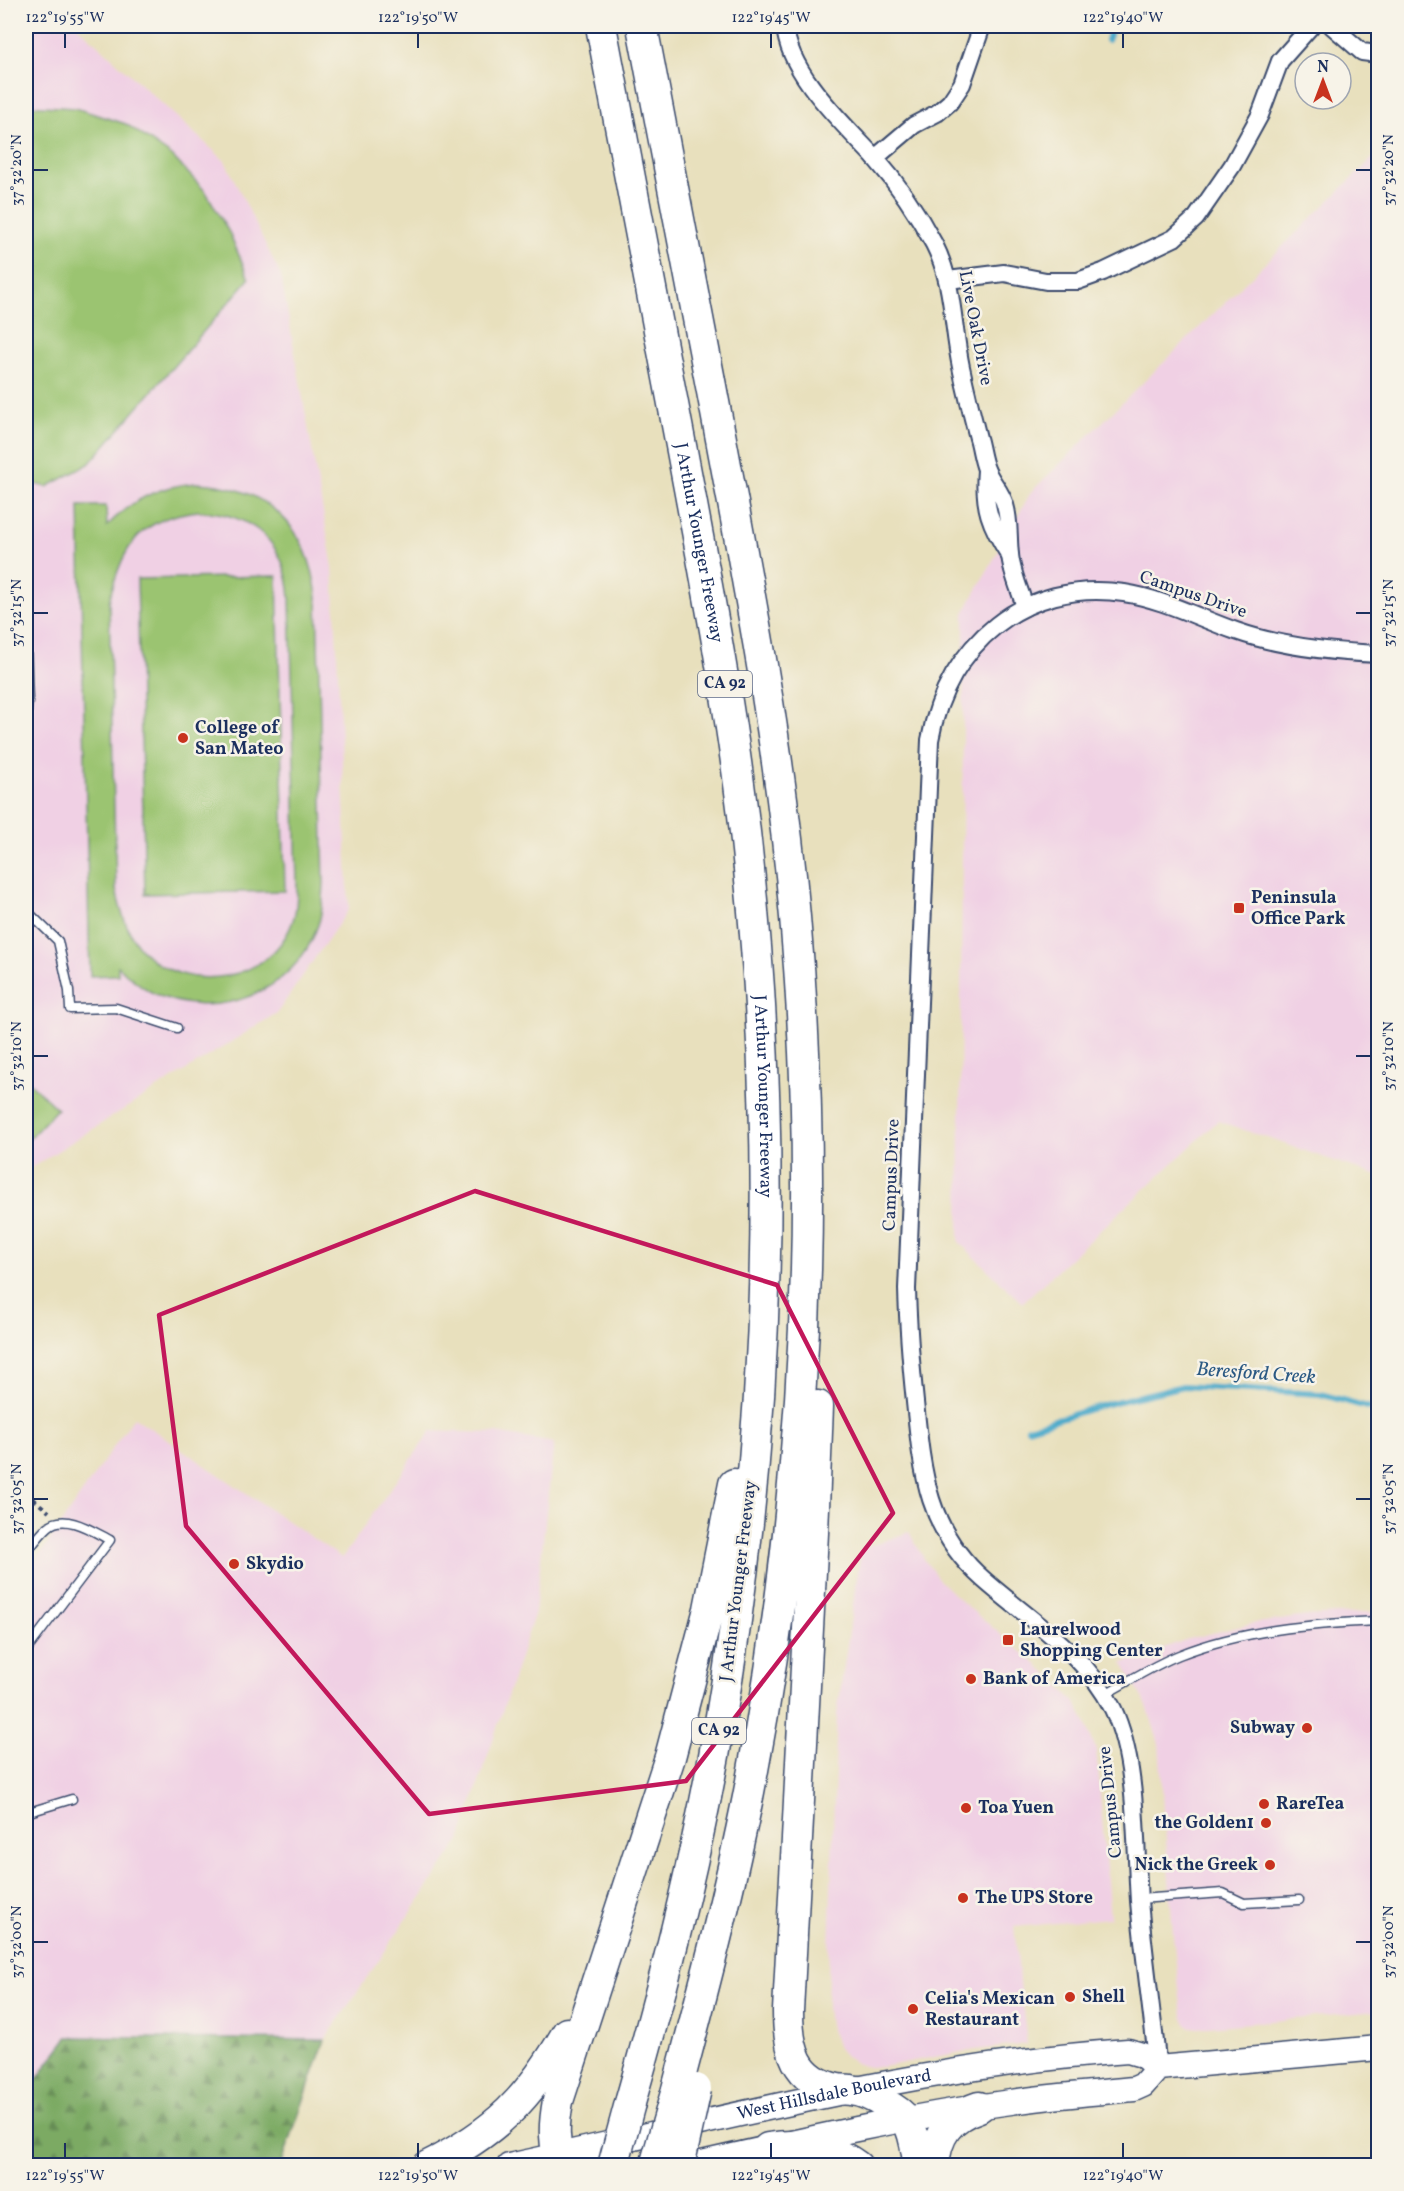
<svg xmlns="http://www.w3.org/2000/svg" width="1404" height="2191" font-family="Vollkorn,serif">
	<defs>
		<pattern id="forest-firs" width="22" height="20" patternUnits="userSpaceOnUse" patternTransform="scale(1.5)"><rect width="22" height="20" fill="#7caa63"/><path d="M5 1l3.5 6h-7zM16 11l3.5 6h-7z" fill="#658b55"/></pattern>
	</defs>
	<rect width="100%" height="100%" fill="#f7f3e8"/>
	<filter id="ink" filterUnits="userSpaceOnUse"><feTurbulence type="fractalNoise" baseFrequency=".0167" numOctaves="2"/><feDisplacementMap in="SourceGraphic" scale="12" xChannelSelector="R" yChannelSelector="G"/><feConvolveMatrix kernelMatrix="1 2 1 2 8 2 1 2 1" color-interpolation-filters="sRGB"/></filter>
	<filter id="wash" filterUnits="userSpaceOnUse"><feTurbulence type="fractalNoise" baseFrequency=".008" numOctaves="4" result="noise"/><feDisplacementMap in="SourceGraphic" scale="24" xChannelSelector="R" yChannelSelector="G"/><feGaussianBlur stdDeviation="1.35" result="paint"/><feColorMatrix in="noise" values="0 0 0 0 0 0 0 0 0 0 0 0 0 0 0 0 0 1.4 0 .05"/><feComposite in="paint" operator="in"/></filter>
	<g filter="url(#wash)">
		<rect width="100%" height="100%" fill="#e8e0bd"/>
		<!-- built -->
		<g fill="#f0d0e4">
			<polygon points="26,26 77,26 225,161 281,276 333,567 349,909 277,1013 26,1171"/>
			<polygon points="1378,153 1378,1176 1218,1121 1022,1303 959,1242 964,613 1031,492"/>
			<polygon points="134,1417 342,1558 431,1431 497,1433 554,1443 535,1612 460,1840 325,2040 68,2037 26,2093 26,1575"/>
			<polygon points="909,1532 926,1562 940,1581 961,1601 1053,1678 1076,1704 1085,1720 1096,1751 1098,1767 1110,1918 1014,1927 1027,2044 967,2051 882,2067 868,2067 855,2063 846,2057 838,2048 829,2024 827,2007 837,1714 861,1549"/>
			<polygon points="1369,1612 1378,1613 1378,2011 1198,2028 1190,2027 1185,2022 1182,2015 1173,1935 1159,1744 1147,1706 1123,1663 1188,1639 1250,1624 1308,1616"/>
		</g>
		<!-- green -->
		<g fill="#9bc471" stroke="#5b7a68" stroke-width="1.5" fill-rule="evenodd">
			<polygon points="26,105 75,108 126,124 172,156 206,192 230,234 249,279 89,464 47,487 26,482"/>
			<path d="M196 483C268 486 309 527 317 597L324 884C323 898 323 912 318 925 295 994 214 1024 151 992 139 985 128 976 118 966V975L90 976 79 506H106L107 526C132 499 160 486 196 483ZM199 511C254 514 286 543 290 598L297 885C297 896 297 907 294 917 275 983 183 998 140 948 126 931 120 910 116 889L109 602C121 548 139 517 199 511Z"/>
			<polygon points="277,576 285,891 145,894 137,579"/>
			<polygon points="26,1079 57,1109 26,1142 26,1078"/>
		</g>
		<!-- forest -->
		<polygon fill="url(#forest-firs)" stroke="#4c6c60" stroke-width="1.5" points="68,2037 325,2040 281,2165 26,2165 26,2093"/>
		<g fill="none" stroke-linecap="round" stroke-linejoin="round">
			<!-- stream -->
			<g stroke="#4dabcb" stroke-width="6">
				<polyline points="1107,40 1113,26"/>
				<polyline points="1028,1428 1107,1404 1183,1386 1320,1394 1378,1410"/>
			</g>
		</g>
	</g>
	<g filter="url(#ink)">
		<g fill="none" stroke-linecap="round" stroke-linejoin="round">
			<!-- lane casing -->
			<g stroke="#3a4a6c" stroke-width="11">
				<g id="lane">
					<polyline points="26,636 28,702 26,720"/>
					<polyline points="26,910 58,941 69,991 70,1009 116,1008 177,1028"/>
					<path d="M26 1553C33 1544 40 1534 48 1527 65 1512 94 1532 110 1540L26 1651"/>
					<path d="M1105 1694C1129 1681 1154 1665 1179 1655 1242 1630 1311 1624 1378 1621"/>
					<polyline points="26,1813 72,1799"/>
					<polyline points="1139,1899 1223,1893 1244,1903 1299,1900"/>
				</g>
			</g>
			<!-- street casing -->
			<g stroke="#3a4a6c" stroke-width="20">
				<g id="street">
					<path d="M785 26C788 74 844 124 875 158 898 184 918 214 934 244 954 283 952 325 961 367 966 391 972 415 978 438 981 448 982 459 986 469 991 482 1001 491 1005 505 1010 521 1008 537 1010 554 1011 571 1020 590 1025 607"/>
					<polyline points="1332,26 1362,52 1378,54"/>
					<polyline points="875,158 914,125 937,113 950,102 962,84 982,26"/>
					<polyline points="948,280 1004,273 1046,281 1078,281 1103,272 1174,238 1196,218 1232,166 1260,115 1280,61 1311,26"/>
					<path d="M986 470C983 507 990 525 1010 556"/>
					<path d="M1158 2068C1152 2013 1144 1957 1139 1901 1135 1843 1138 1762 1113 1709 1085 1652 1029 1620 983 1579 927 1530 922 1471 915 1402 911 1364 908 1327 907 1289L930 740C947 645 1025 578 1124 593 1163 599 1199 618 1236 631 1281 647 1331 652 1378 654"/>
				</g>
			</g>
			<!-- secondary casing -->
			<g stroke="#3a4a6c" stroke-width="27">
				<g id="secondary">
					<path id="s1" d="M509 2166C714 2122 918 2065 1128 2051L1142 2055 1158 2068"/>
					<path d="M688 2166C795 2142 902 2117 1011 2102 1051 2096 1093 2093 1134 2089L1143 2085 1158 2068 1378 2048"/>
				</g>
			</g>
			<!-- highway casing -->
			<g stroke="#3a4a6c" stroke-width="33">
				<g id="highway">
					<path id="s2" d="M601 26C628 167 655 309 682 451 708 590 735 728 749 869 778 1153 769 1441 720 1722 698 1851 666 1977 630 2103"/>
					<path d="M642 26C668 163 695 301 721 439 751 598 781 756 795 917 821 1210 804 1508 748 1797 728 1897 702 1994 676 2093"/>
					<path d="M818 1406 813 1533 788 2011C788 2049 795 2080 837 2089 842 2090 846 2089 851 2090 862 2091 876 2098 885 2104 893 2108 902 2114 907 2121 915 2133 916 2151 919 2166"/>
					<path d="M768 2148C800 2143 831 2147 857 2166"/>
					<path d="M428 2166C496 2132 529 2099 567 2033"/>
					<path d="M563 2166C552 2145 554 2123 558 2101L670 1757 709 1609 734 1484"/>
					<path d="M934 2166C936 2135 949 2117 979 2107"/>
				</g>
			</g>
			<!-- path -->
			<polyline stroke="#3a4a6c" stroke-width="4" stroke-dasharray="4.5 4.5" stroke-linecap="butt" points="26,1493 49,1512"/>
			<!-- lane -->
			<use href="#lane" stroke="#fff" stroke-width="8"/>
			<!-- street -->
			<use href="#street" stroke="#fff" stroke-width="16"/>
			<!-- secondary -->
			<use href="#secondary" stroke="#fff" stroke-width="24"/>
			<!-- highway -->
			<use href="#highway" stroke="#fff" stroke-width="30"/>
			<!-- highway-bridge casing -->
			<g stroke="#3a4a6c" stroke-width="33" stroke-linecap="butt">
				<g id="highway-bridge">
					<polyline points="613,2166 630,2103"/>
					<polyline points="655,2166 676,2093"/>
					<polyline points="679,2166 696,2089"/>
				</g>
			</g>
			<!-- highway-bridge -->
			<use href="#highway-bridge" stroke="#fff" stroke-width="30"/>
		</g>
	</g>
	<!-- marked area -->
	<path fill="none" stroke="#c2185b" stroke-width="4.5" stroke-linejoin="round" d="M475 1191 777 1285 893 1513 686 1781 429 1814 186 1526 159 1315Z"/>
	<!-- ticks -->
	<path fill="none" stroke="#1b2f5e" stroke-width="2" d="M65 33V48M418 33V48M771 33V48M1123 33V48M33 170H48M1356 170H1371M33 613H48M1356 613H1371M33 1056H48M1356 1056H1371M33 1499H48M1356 1499H1371M33 1942H48M1356 1942H1371M65 2143V2158M418 2143V2158M771 2143V2158M1123 2143V2158"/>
	<!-- markers -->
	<g fill="#c8321e" stroke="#f7f3e8" stroke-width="2">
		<circle cx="183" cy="738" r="6"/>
		<rect x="1233" y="902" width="12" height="12" rx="3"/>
		<circle cx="234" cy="1564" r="6"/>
		<rect x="1002" y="1634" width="12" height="12" rx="3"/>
		<circle cx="971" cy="1679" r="6"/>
		<circle cx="1307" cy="1728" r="6"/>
		<circle cx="1264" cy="1804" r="6"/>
		<circle cx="966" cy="1808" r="6"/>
		<circle cx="1266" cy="1823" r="6"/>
		<circle cx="1270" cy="1865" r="6"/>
		<circle cx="963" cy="1898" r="6"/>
		<circle cx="1070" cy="1997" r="6"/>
		<circle cx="913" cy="2009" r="6"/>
	</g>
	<g text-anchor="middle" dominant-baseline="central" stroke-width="5" stroke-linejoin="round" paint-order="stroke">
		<!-- shield labels -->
		<g fill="#f7f3e8" stroke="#5d6a87" stroke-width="1.5">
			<rect x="698" y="671" width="54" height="26" rx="4.5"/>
			<rect x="692" y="1718" width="54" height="26" rx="4.5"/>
		</g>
		<g font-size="16" font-weight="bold" fill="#1b2f5e">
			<text x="725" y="684">CA 92</text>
			<text x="719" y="1731">CA 92</text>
		</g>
		<!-- street labels -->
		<g font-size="18" fill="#1b2f5e" stroke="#f7f3e8">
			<text transform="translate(975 328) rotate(79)">Live Oak Drive</text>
			<text stroke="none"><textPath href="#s2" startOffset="526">J Arthur Younger Freeway</textPath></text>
			<text transform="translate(1193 595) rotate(19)">Campus Drive</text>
			<text stroke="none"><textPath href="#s2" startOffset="1084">J Arthur Younger Freeway</textPath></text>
			<text transform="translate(892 1175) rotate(-88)">Campus Drive</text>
			<text transform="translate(739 1581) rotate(-83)">J Arthur Younger Freeway</text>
			<text transform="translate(1111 1802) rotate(-96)">Campus Drive</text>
			<text stroke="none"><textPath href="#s1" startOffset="333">West Hillsdale Boulevard</textPath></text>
		</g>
		<!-- poi labels -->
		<g font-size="18" font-weight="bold" fill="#1b2f5e" stroke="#f7f3e8" text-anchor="start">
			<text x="195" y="728">College of<tspan x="195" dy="21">San Mateo</tspan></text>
			<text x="1251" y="898">Peninsula<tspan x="1251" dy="21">Office Park</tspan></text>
			<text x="246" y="1564">Skydio</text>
			<text x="1020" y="1630">Laurelwood<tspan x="1020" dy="21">Shopping Center</tspan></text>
			<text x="983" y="1679">Bank of America</text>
			<text x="1295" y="1728" text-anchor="end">Subway</text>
			<text x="1276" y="1804">RareTea</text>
			<text x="978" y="1808">Toa Yuen</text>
			<text x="1254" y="1823" text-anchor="end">the Golden1</text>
			<text x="1258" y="1865" text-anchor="end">Nick the Greek</text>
			<text x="975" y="1898">The UPS Store</text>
			<text x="1082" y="1997">Shell</text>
			<text x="925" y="1999">Celia's Mexican<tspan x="925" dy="21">Restaurant</tspan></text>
		</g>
		<!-- water labels -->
		<g font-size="20" font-style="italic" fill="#2c5a84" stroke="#f7f3e8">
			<text transform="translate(1256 1374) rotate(4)">Beresford Creek</text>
		</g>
	</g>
	<!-- margin -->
	<rect width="1404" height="2191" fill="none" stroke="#f7f3e8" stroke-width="66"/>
	<!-- north arrow -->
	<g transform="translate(1323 81)"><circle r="28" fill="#f7f3e8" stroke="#9fa5b1" stroke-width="1.5"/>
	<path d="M0-4.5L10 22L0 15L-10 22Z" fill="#c8321e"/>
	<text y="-9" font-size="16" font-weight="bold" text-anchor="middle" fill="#1b2f5e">N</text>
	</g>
	<rect x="33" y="33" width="1338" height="2125" fill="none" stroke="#1b2f5e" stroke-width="2"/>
	<g font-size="15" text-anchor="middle" fill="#1b2f5e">
		<text x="65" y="22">122°19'55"W</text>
		<text x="418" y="22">122°19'50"W</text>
		<text x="771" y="22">122°19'45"W</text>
		<text x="1123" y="22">122°19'40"W</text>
		<text transform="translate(16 170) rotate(-90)" y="5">37°32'20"N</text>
		<text transform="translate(1388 170) rotate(-90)" y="5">37°32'20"N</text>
		<text transform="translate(16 613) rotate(-90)" y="5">37°32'15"N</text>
		<text transform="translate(1388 613) rotate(-90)" y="5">37°32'15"N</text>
		<text transform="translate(16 1056) rotate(-90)" y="5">37°32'10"N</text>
		<text transform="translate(1388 1056) rotate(-90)" y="5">37°32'10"N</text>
		<text transform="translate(16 1499) rotate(-90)" y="5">37°32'05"N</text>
		<text transform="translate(1388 1499) rotate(-90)" y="5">37°32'05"N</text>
		<text transform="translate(16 1942) rotate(-90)" y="5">37°32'00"N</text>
		<text transform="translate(1388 1942) rotate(-90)" y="5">37°32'00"N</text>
		<text x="65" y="2180">122°19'55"W</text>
		<text x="418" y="2180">122°19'50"W</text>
		<text x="771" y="2180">122°19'45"W</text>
		<text x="1123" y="2180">122°19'40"W</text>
	</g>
</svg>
